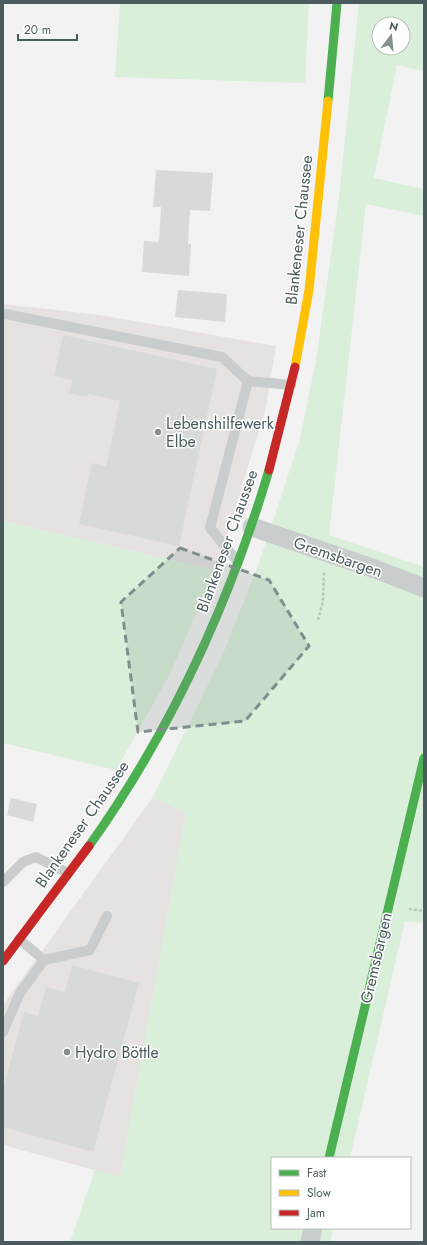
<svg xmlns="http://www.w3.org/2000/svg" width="427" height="1245" font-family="Jost,sans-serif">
	<rect width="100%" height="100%" fill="#f2f2f2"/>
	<!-- commercial -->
	<g fill="#e5e2e1">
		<polygon points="3,304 100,315 276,346 266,407 237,503 215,570 3,521"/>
		<polygon points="153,797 186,813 120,1177 3,1145 3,1005"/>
	</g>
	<!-- green -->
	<g fill="#d9efd9" fill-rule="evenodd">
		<polygon points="120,3 309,3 305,83 115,77"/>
		<path d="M359 3H424V71L397 65 374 178 424 189V216L366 204 329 535 424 567V923L405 921 350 1158H272V1228H333L330 1242H70L95 1170 120 1176 186 813 153 797 223 654 260 560 300 439 316 360 339 198ZM379 24H403V48H379Z"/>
		<polygon points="3,521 215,570 170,674 116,770 3,743"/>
	</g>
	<!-- building -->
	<g fill="#d8dada">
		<polygon points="156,170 213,173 210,211 190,210 188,244 191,244 189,276 142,272 144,241 159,242 161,207 153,207"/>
		<polygon points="178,290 227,294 225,322 175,317"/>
		<polygon points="63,335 217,369 179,546 79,524 92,463 106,466 120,401 88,394 87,397 69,393 72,380 54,376"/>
		<polygon points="11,798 37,804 33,822 7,815"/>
		<polygon points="72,965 139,983 93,1152 3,1127 3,1089 24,1012 38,1016 46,987 65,992"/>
	</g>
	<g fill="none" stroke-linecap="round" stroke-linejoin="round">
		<!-- path -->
		<g stroke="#bbc5be" stroke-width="2.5" stroke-dasharray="3 2" stroke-linecap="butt">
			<polyline points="318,620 323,601 324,571"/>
			<polyline points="409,909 424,911"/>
		</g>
		<!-- lane -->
		<g stroke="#cacdcd" stroke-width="10">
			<polyline points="5,314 222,357 248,381"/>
			<polyline points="238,562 210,528 248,381 291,385"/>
			<polyline points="3,882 23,862 36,857 68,873"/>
			<polyline points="19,939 44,960"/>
			<polyline points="3,1032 20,993 44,960 90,950 107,916"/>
		</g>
		<!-- street -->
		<g stroke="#cacdcd" stroke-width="19">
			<polyline points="252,527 375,569 424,588"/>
			<polyline points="310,1242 313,1228"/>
		</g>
		<!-- fast -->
		<g stroke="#4caf50" stroke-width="9">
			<polyline points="328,101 337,3"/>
			<path d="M89 846C171 731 229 604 269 470"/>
			<polyline points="329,1158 424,758"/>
		</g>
		<!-- slow -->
		<polyline stroke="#ffc107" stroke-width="9" points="295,367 309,290 328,101"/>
		<!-- jam -->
		<g stroke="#c62828" stroke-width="9">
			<polyline points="269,470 295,367"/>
			<polyline points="3,961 89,846"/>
		</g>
	</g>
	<!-- marked area -->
	<path fill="#828d8e" fill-opacity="0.2" stroke="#828d8e" stroke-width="3" stroke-dasharray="8 5" stroke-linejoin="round" d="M180 548 269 580 309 646 245 721 138 732 121 602Z"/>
	<!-- markers -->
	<g fill="#859091" stroke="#fff" stroke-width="1.5">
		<circle cx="158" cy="432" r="4"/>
		<circle cx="67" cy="1052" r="4"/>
	</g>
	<g text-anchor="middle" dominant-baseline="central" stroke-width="3" stroke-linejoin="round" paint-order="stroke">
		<!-- street labels -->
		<g font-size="16" fill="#4b5b5d" stroke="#fff">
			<text transform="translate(299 230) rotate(-84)">Blankeneser Chaussee</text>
			<text transform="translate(227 541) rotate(-70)">Blankeneser Chaussee</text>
			<text transform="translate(338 557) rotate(19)">Gremsbargen</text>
			<text transform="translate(82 824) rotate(-55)">Blankeneser Chaussee</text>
			<text transform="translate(376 958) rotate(-77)">Gremsbargen</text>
		</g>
		<!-- poi labels -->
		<g font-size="16" fill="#4b5b5d" stroke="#fff" text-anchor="start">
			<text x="166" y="423">Lebenshilfewerk<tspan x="166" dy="18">Elbe</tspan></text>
			<text x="75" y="1052">Hydro Böttle</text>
		</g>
	</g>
	<!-- border -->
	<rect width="427" height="1245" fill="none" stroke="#4b5b5d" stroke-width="8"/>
	<!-- legend -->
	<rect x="271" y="1157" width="140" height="72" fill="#ffffff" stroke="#b7bdbe"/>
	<rect x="279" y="1170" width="20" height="6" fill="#4caf50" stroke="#b7bdbe"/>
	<text x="307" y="1177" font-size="12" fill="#4b5b5d">Fast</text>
	<rect x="279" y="1190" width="20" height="6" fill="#ffc107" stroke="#b7bdbe"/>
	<text x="307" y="1197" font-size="12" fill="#4b5b5d">Slow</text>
	<rect x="279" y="1210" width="20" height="6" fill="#c62828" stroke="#b7bdbe"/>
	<text x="307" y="1217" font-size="12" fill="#4b5b5d">Jam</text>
	<!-- north arrow -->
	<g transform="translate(391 36) rotate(16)"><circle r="19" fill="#ffffff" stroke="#b7bdbe"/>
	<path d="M0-3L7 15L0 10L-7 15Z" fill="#859091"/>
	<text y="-6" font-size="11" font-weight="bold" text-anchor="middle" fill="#4b5b5d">N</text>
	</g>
	<!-- scale -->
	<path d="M18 34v6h59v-6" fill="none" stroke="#4b5b5d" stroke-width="2"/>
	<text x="24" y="34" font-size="12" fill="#4b5b5d" stroke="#ffffff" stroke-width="3" paint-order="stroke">20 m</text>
</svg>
